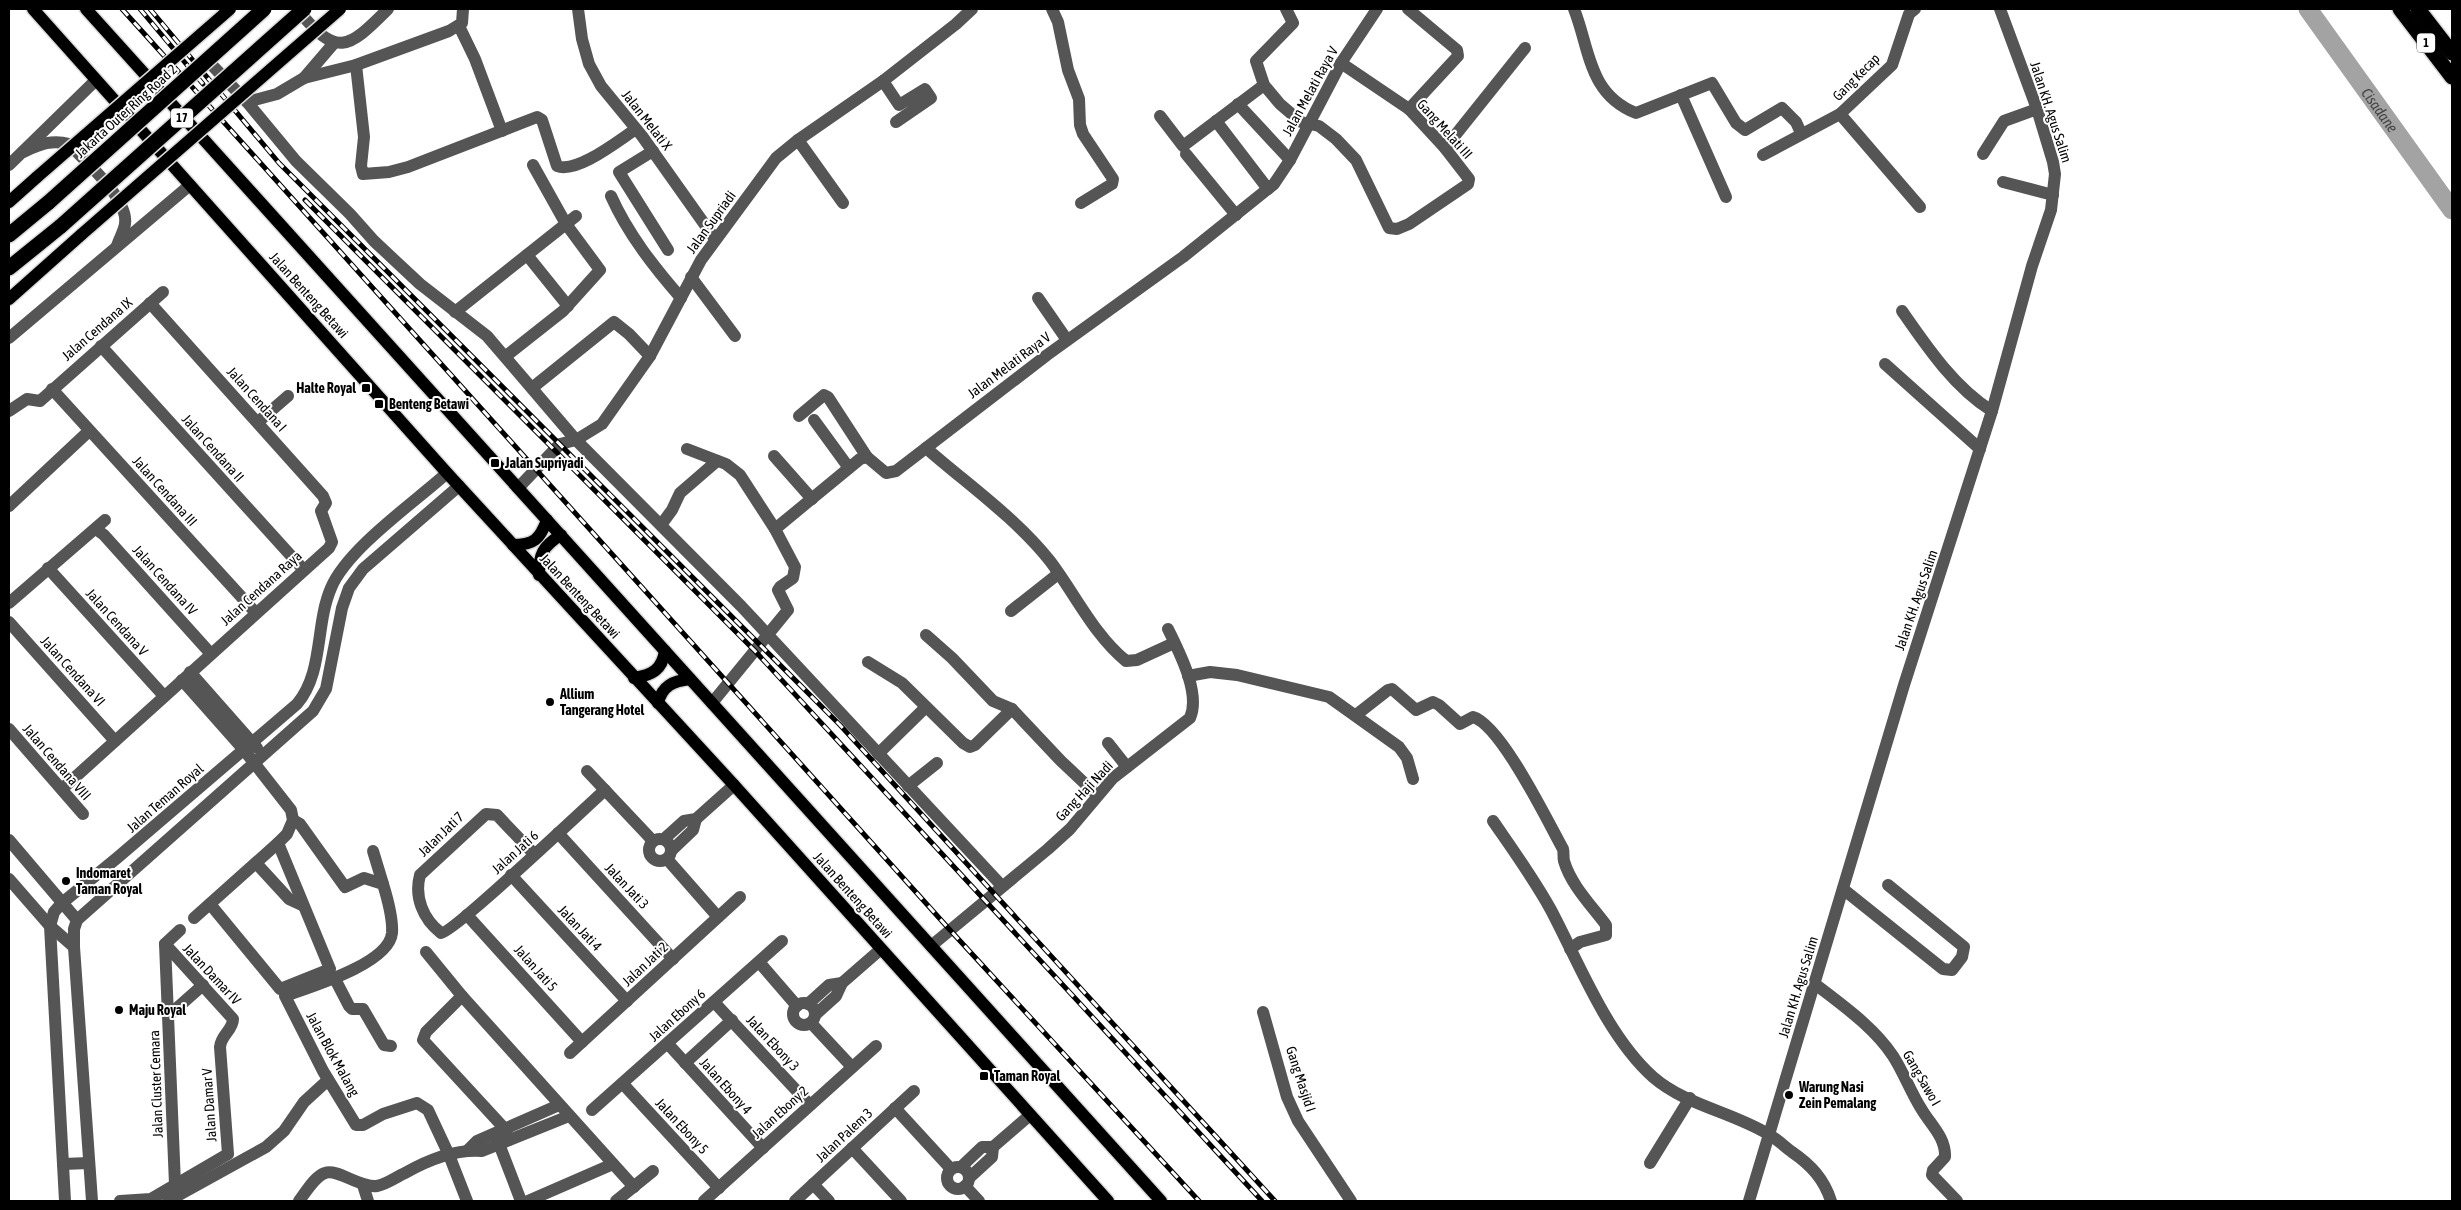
<svg xmlns="http://www.w3.org/2000/svg" width="2461" height="1210" font-family="'Asap Condensed',sans-serif">
	<rect width="100%" height="100%" fill="#fff"/>
	<g fill="none" stroke-linecap="round" stroke-linejoin="round">
		<!-- river -->
		<path stroke="#a3a3a3" stroke-width="19" id="s1" d="M2308 9 2452 210"/>
		<!-- major casing -->
		<g stroke="#dbdbdb" stroke-width="15">
			<g id="major">
				<polyline points="33,9 447,473 734,785 1108,1201"/>
				<polyline points="86,9 1161,1201"/>
				<polyline points="9,202 37,177"/>
				<polyline points="9,299 82,234"/>
				<path d="M513 545C534 545 540 539 547 520"/>
				<path d="M539 575C539 554 543 546 561 535"/>
				<path d="M634 678C652 675 662 670 665 651"/>
				<path d="M658 703C662 686 673 681 690 679"/>
			</g>
		</g>
		<!-- highway casing -->
		<g stroke="#dbdbdb" stroke-width="18">
			<g id="highway">
				<polyline points="2400,9 2452,77"/>
				<polyline points="2418,9 2452,53"/>
				<polyline points="9,235 49,202"/>
				<polyline points="9,268 61,226"/>
			</g>
		</g>
		<!-- minor -->
		<g stroke="#555" stroke-width="12">
			<path d="M297 9C337 58 347 50 388 9"/>
			<polyline points="578,9 582,39 589,64 601,86 642,136 715,239"/>
			<polyline points="1052,9 1058,22 1068,70 1079,99 1080,125 1083,134 1113,179 1112,184 1081,203"/>
			<polyline points="1286,9 1293,23 1256,61 1264,85 1280,104 1301,122 1319,126 1336,139 1356,160 1389,228 1397,229 1409,224 1468,184 1469,179 1445,148 1409,109 1341,63"/>
			<polyline points="1408,9 1457,50 1458,56 1409,109"/>
			<path d="M1574 9C1590 49 1588 94 1636 113L1712 83 1736 123 1745 130 1782 108 1796 122 1801 133"/>
			<polyline points="459,26 475,59 502,131"/>
			<polyline points="209,62 247,102 277,94 304,78 356,65 449,31 462,23 463,9"/>
			<path d="M356 65 364 137 361 166 363 174 389 172 408 167 537 117 542 120 557 166C577 174 619 140 636 129"/>
			<polyline points="304,78 334,43"/>
			<polyline points="883,81 899,105 925,89 931,98 896,122"/>
			<polyline points="1681,95 1726,197"/>
			<polyline points="247,102 296,161 350,214 374,241 420,284 487,336 576,440 741,606 1002,886"/>
			<polyline points="1238,104 1290,160"/>
			<polyline points="1840,114 1920,207"/>
			<polyline points="1160,116 1183,146 1264,85"/>
			<polyline points="1216,121 1268,189"/>
			<polyline points="798,140 843,203"/>
			<polyline points="1445,148 1525,48"/>
			<polyline points="653,151 619,172 668,250"/>
			<path d="M23 152C39 145 51 139 69 144 85 161 129 199 125 224 124 231 119 239 117 246"/>
			<polyline points="1186,154 1236,215"/>
			<polyline points="1983,154 2004,121 2037,109"/>
			<polyline points="1763,155 1840,114 1892,65 1909,14 1915,9"/>
			<polyline points="9,165 96,80"/>
			<polyline points="2003,182 2053,195"/>
			<path d="M611 196C628 234 654 267 681 298"/>
			<polyline points="527,255 568,306"/>
			<polyline points="691,277 735,336"/>
			<polyline points="1038,298 1067,340"/>
			<path d="M1902 311C1927 347 1954 387 1992 411"/>
			<polyline points="455,312 576,216"/>
			<polyline points="9,338 190,185"/>
			<polyline points="101,346 303,569"/>
			<polyline points="506,356 563,311 600,270 566,224 533,165"/>
			<polyline points="1885,364 1980,449"/>
			<polyline points="532,388 614,322 629,334 650,356"/>
			<polyline points="52,389 256,613"/>
			<polyline points="9,411 27,399 40,401 163,292"/>
			<polyline points="799,416 824,395 828,397 867,457 886,473 896,471 1047,355 1183,257 1274,184 1290,160 1341,63 1377,9"/>
			<polyline points="814,420 849,468"/>
			<polyline points="258,422 288,396"/>
			<path d="M926 448C967 484 1016 518 1050 561 1075 594 1094 635 1126 661L1137 660 1174 643"/>
			<polyline points="687,449 726,464 740,475 775,529"/>
			<polyline points="774,456 812,499"/>
			<polyline points="518,488 560,444 576,440 602,424 650,356 701,260 776,158 798,140 883,81 956,24 972,9"/>
			<polyline points="9,506 89,431"/>
			<polyline points="661,525 672,510 680,493 717,461"/>
			<polyline points="96,529 104,535 211,654"/>
			<polyline points="48,568 164,696"/>
			<polyline points="9,603 105,520"/>
			<polyline points="1011,611 1058,574"/>
			<polyline points="9,622 115,741"/>
			<polyline points="926,635 952,658 993,701 1012,709 1061,761 1097,795"/>
			<polyline points="868,662 902,683 963,743 970,747 975,745 1012,709"/>
			<polyline points="190,672 257,748"/>
			<polyline points="1188,676 1210,672 1237,675 1329,697 1399,747 1407,758 1413,779"/>
			<polyline points="182,680 244,750 291,810 293,820 287,834 278,843 194,918"/>
			<polyline points="712,703 788,610 778,590 780,587 793,578 795,567 775,529 860,459 867,457"/>
			<path d="M1356 715 1388 690 1392 689 1416 710 1433 702 1439 705 1460 724 1473 717C1501 725 1548 822 1563 849 1564 853 1563 856 1564 861 1571 885 1591 905 1606 925V935L1580 942 1570 949"/>
			<polyline points="9,729 83,814"/>
			<polyline points="1108,743 1127,767"/>
			<polyline points="878,754 926,707"/>
			<polyline points="587,771 653,841"/>
			<polyline points="908,786 937,763"/>
			<polyline points="62,789 329,548 332,542 321,511 326,503 323,496 150,303"/>
			<path d="M293 820 300 824 345 887 364 878 383 884C387 897 393 919 392 933 389 964 310 987 285 996L323 1071 356 1125H363L383 1114 417 1103 428 1110 449 1155 467 1201"/>
			<path d="M1493 821C1513 850 1534 879 1551 910 1579 963 1607 1036 1653 1077 1685 1105 1732 1112 1768 1134 1777 1139 1784 1146 1792 1152 1811 1165 1824 1179 1831 1201"/>
			<polyline points="558,833 673,959"/>
			<circle cx="660" cy="850" r="11"/>
			<polyline points="664,839 684,821 696,819 734,785"/>
			<polyline points="9,840 77,920"/>
			<polyline points="373,851 383,884"/>
			<polyline points="671,851 693,830 696,819"/>
			<path d="M534 854 497 815 486 814 420 875C414 897 423 919 441 933 453 933 585 808 605 790"/>
			<polyline points="667,859 718,917"/>
			<polyline points="256,863 289,899 302,905"/>
			<polyline points="511,875 627,1001"/>
			<polyline points="9,879 50,926 74,947"/>
			<polyline points="1843,889 1943,969 1952,970 1962,957 1964,947 1888,885"/>
			<polyline points="210,904 280,989 330,969 278,843"/>
			<polyline points="467,915 582,1042"/>
			<path d="M931 946 1048 849 1070 829 1113 778 1190 718C1201 693 1179 652 1168 629"/>
			<polyline points="426,952 462,996 634,1187"/>
			<polyline points="759,962 797,1006"/>
			<polyline points="335,979 349,1006 352,1009 363,1009 384,1045 391,1046"/>
			<path d="M1815 984C1842 1005 1874 1027 1893 1056 1904 1073 1911 1093 1922 1110 1931 1125 1946 1138 1945 1157L1933 1170 1932 1175 1957 1201"/>
			<polyline points="462,996 426,1032 423,1040 504,1128 509,1140"/>
			<polyline points="714,1002 810,1105"/>
			<circle cx="804" cy="1014" r="11"/>
			<polyline points="808,1004 829,985 842,983"/>
			<polyline points="1263,1012 1287,1097 1298,1121 1351,1201"/>
			<polyline points="815,1015 836,996 842,983 881,949"/>
			<polyline points="168,1016 203,985"/>
			<polyline points="811,1023 852,1067"/>
			<polyline points="668,1044 763,1148"/>
			<polyline points="570,1053 740,897"/>
			<polyline points="685,1063 732,1020"/>
			<polyline points="623,1084 719,1188"/>
			<polyline points="895,1108 951,1169"/>
			<polyline points="592,1110 782,941"/>
			<polyline points="496,1136 521,1201"/>
			<polyline points="852,1148 901,1201"/>
			<polyline points="468,1150 477,1141 559,1105"/>
			<polyline points="1650,1163 1690,1098"/>
			<polyline points="63,1164 89,1163"/>
			<circle cx="958" cy="1178" r="11"/>
			<polyline points="961,1167 982,1147 993,1147 1030,1115"/>
			<polyline points="969,1178 992,1157 993,1147"/>
			<polyline points="175,1184 165,944 180,930"/>
			<polyline points="813,1184 829,1201"/>
			<polyline points="363,1185 368,1201"/>
			<polyline points="965,1186 979,1201"/>
			<path d="M65 1201 50 926 54 912 62 903 117 858 297 704C324 672 315 625 331 588 347 549 415 502 447 473"/>
			<polyline points="92,1201 74,947 74,929 77,920 313,711 326,689 342,608 349,588 363,569 459,486"/>
			<path d="M120 1201 151 1199 228 1154 220 1047C221 1035 233 1030 233 1019L165 944"/>
			<polyline points="168,1201 266,1147 284,1131 304,1102 328,1080"/>
			<path d="M299 1201C306 1192 314 1177 325 1173 337 1168 360 1188 377 1186 387 1184 396 1177 405 1173 428 1160 455 1149 482 1151L569 1116"/>
			<polyline points="528,1201 613,1164"/>
			<polyline points="616,1201 653,1171"/>
			<polyline points="704,1201 876,1046"/>
			<polyline points="795,1201 914,1091"/>
			<polyline points="1749,1201 1904,685 1992,411 2032,266 2051,210 2055,174 2053,162 2037,109 2000,9"/>
		</g>
		<!-- major -->
		<use href="#major" stroke="#000" stroke-width="12"/>
		<!-- highway -->
		<use href="#highway" stroke="#000" stroke-width="15"/>
		<!-- rail casing -->
		<g stroke="#000" stroke-width="5">
			<g id="rail">
				<polyline points="122,9 950,930 1199,1201"/>
				<polyline points="140,9 203,84"/>
				<polyline points="150,9 279,163 840,725 1275,1201"/>
				<polyline points="305,200 755,651 1262,1201"/>
			</g>
		</g>
		<!-- rail -->
		<use href="#rail" stroke="#fff" stroke-width="3" stroke-dasharray="9" stroke-linecap="butt"/>
		<!-- major-bridge casing -->
		<g stroke="#dbdbdb" stroke-width="15" stroke-linecap="butt">
			<g id="major-bridge">
				<polyline points="37,177 230,9"/>
				<polyline points="82,234 340,9"/>
			</g>
		</g>
		<!-- highway-bridge casing -->
		<g stroke="#dbdbdb" stroke-width="18" stroke-linecap="butt">
			<g id="highway-bridge">
				<polyline points="49,202 264,9"/>
				<polyline points="61,226 304,9"/>
			</g>
		</g>
		<!-- major-bridge -->
		<use href="#major-bridge" stroke="#000" stroke-width="12"/>
		<!-- highway-bridge -->
		<use href="#highway-bridge" stroke="#000" stroke-width="15"/>
	</g>
	<!-- markers -->
	<g fill="#000" stroke="#fff" stroke-width="2">
		<rect x="361" y="383" width="10" height="10" rx="2.5"/>
		<rect x="374" y="399" width="10" height="10" rx="2.5"/>
		<rect x="490" y="458" width="10" height="10" rx="2.5"/>
		<circle cx="550" cy="702" r="5"/>
		<circle cx="66" cy="881" r="5"/>
		<circle cx="119" cy="1010" r="5"/>
		<rect x="979" y="1071" width="10" height="10" rx="2.5"/>
		<circle cx="1789" cy="1095" r="5"/>
	</g>
	<g text-anchor="middle" dominant-baseline="central" stroke-width="4" stroke-linejoin="round" paint-order="stroke">
		<!-- shield labels -->
		<g fill="#fff" stroke="#4c4c4c" stroke-width="1">
			<rect x="2417" y="33.5" width="18" height="19" rx="4"/>
			<rect x="171" y="108.5" width="22" height="19" rx="4"/>
		</g>
		<g font-size="12" font-weight="bold" fill="#000">
			<text x="2426" y="43">1</text>
			<text x="182" y="118">17</text>
		</g>
		<!-- street labels -->
		<g font-size="14" fill="#000" stroke="#fff">
			<text transform="translate(1856 77) rotate(-45)">Gang Kecap</text>
			<text transform="translate(1310 91) rotate(-61)">Jalan Melati Raya V</text>
			<text transform="translate(126 111) rotate(-42)">Jakarta Outer Ring Road 2</text>
			<text transform="translate(2051 112) rotate(72)">Jalan KH. Agus Salim</text>
			<text transform="translate(647 120) rotate(52)">Jalan Melati X</text>
			<text transform="translate(1445 129) rotate(48)">Gang Melati III</text>
			<text transform="translate(711 222) rotate(-54)">Jalan Supriadi</text>
			<text transform="translate(309 295) rotate(48)">Jalan Benteng Betawi</text>
			<text transform="translate(97 329) rotate(-41)">Jalan Cendana IX</text>
			<text transform="translate(1009 365) rotate(-37)">Jalan Melati Raya V</text>
			<text transform="translate(257 399) rotate(48)">Jalan Cendana I</text>
			<text transform="translate(213 448) rotate(48)">Jalan Cendana II</text>
			<text transform="translate(165 491) rotate(48)">Jalan Cendana III</text>
			<text transform="translate(165 580) rotate(48)">Jalan Cendana IV</text>
			<text transform="translate(261 588) rotate(-42)">Jalan Cendana Raya</text>
			<text transform="translate(580 596) rotate(47)">Jalan Benteng Betawi</text>
			<text transform="translate(1916 600) rotate(-71)">Jalan KH. Agus Salim</text>
			<text transform="translate(117 622) rotate(48)">Jalan Cendana V</text>
			<text transform="translate(73 671) rotate(48)">Jalan Cendana VI</text>
			<text transform="translate(57 762) rotate(49)">Jalan Cendana VIII</text>
			<text transform="translate(1084 791) rotate(-47)">Gang Haji Nadi</text>
			<text transform="translate(165 798) rotate(-41)">Jalan Teman Royal</text>
			<text transform="translate(441 834) rotate(-44)">Jalan Jati 7</text>
			<text transform="translate(515 852) rotate(-42)">Jalan Jati 6</text>
			<text transform="translate(627 886) rotate(47)">Jalan Jati 3</text>
			<text transform="translate(853 895) rotate(48)">Jalan Benteng Betawi</text>
			<text transform="translate(580 928) rotate(47)">Jalan Jati 4</text>
			<text transform="translate(645 964) rotate(-43)">Jalan Jati 2</text>
			<text transform="translate(536 968) rotate(48)">Jalan Jati 5</text>
			<text transform="translate(212 974) rotate(47)">Jalan Damar IV</text>
			<text transform="translate(1798 987) rotate(-73)">Jalan KH. Agus Salim</text>
			<text transform="translate(677 1015) rotate(-42)">Jalan Ebony 6</text>
			<text transform="translate(773 1043) rotate(47)">Jalan Ebony 3</text>
			<text transform="translate(333 1054) rotate(61)">Jalan Blok Malang</text>
			<text transform="translate(1922 1078) rotate(60)">Gang Sawo I</text>
			<text transform="translate(1301 1079) rotate(72)">Gang Masjid I</text>
			<text transform="translate(156 1084) rotate(-92)">Jalan Cluster Cemara</text>
			<text transform="translate(726 1086) rotate(48)">Jalan Ebony 4</text>
			<text transform="translate(209 1105) rotate(-94)">Jalan Damar V</text>
			<text transform="translate(780 1112) rotate(-42)">Jalan Ebony 2</text>
			<text transform="translate(682 1126) rotate(47)">Jalan Ebony 5</text>
			<text transform="translate(844 1135) rotate(-43)">Jalan Palem 3</text>
		</g>
		<!-- poi labels -->
		<g font-size="14" font-weight="bold" fill="#000" stroke="#fff" text-anchor="start">
			<text x="356" y="388" text-anchor="end">Halte Royal</text>
			<text x="389" y="404">Benteng Betawi</text>
			<text x="505" y="463">Jalan Supriyadi</text>
			<text x="560" y="694">Allium<tspan x="560" dy="16">Tangerang Hotel</tspan></text>
			<text x="76" y="873">Indomaret<tspan x="76" dy="16">Taman Royal</tspan></text>
			<text x="129" y="1010">Maju Royal</text>
			<text x="994" y="1076">Taman Royal</text>
			<text x="1799" y="1087">Warung Nasi<tspan x="1799" dy="16">Zein Pemalang</tspan></text>
		</g>
		<!-- water labels -->
		<g font-size="15" font-style="italic" fill="#444" stroke="#fff">
			<text stroke="none"><textPath href="#s1" startOffset="124">Cisadane</textPath></text>
		</g>
	</g>
	<!-- border -->
	<rect width="2461" height="1210" fill="none" stroke="#000000" stroke-width="20"/>
</svg>
